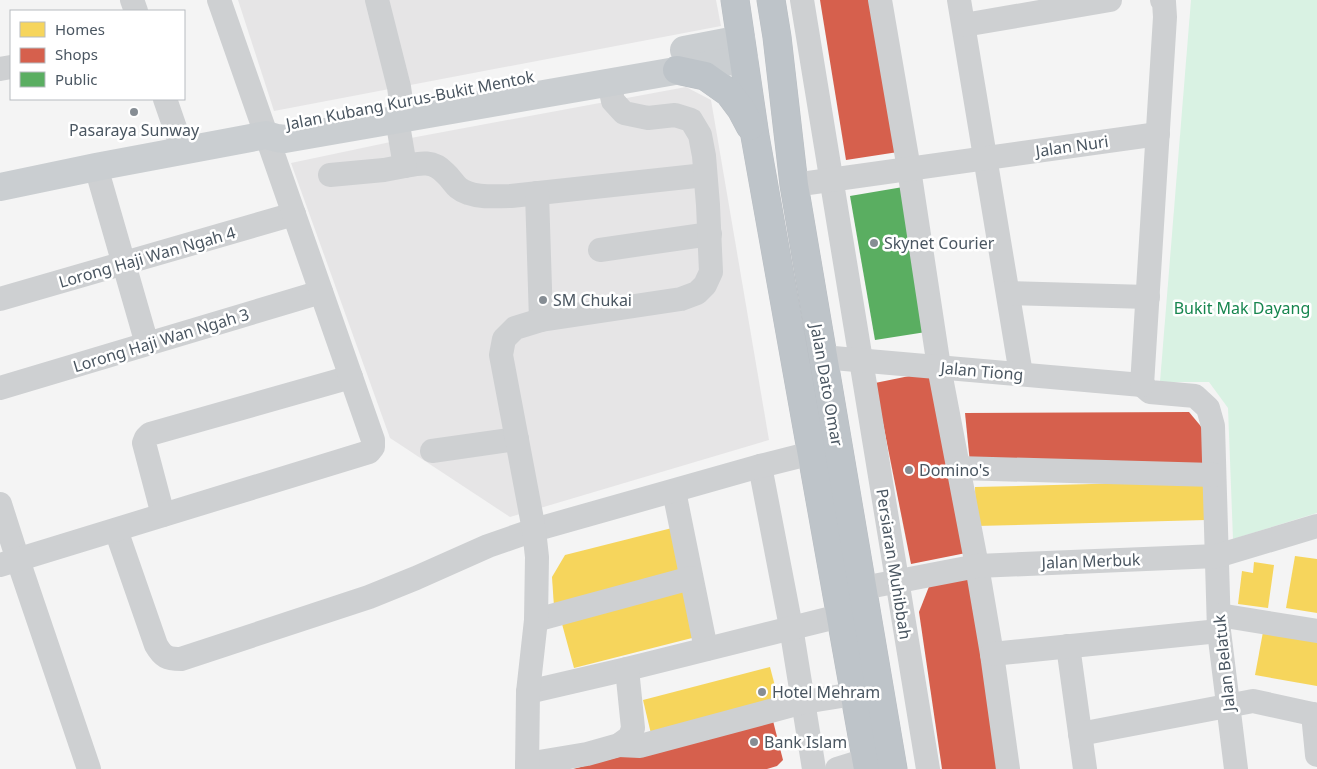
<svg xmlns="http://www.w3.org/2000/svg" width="1317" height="769" font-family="'Noto Sans',sans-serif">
	<rect width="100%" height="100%" fill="#f4f4f4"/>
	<!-- education -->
	<g fill="#e6e5e6">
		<polygon points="238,0 716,0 721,26 274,111"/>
		<polygon points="686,87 711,100 769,440 510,517 390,438 291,163 400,140"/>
	</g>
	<!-- green -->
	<polygon fill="#d9f2e3" points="1191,0 1317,0 1317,513 1233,539 1228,408 1209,382 1160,382"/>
	<!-- homes -->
	<g fill="#f6d55c">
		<polygon points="1205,481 1206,520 976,526 975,487"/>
		<polygon points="672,528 684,573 554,607 552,577 565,555"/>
		<polygon points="1295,556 1317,559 1317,613 1286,608"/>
		<polygon points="1254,562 1274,565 1268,608 1238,604 1242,571 1253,573"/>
		<polygon points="683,591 696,637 574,668 562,624"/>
		<polygon points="1263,632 1317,642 1317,686 1255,675"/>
		<polygon points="770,667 780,705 652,738 643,700"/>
	</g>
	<!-- shops -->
	<g fill="#d6604d">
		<polygon points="820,0 874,0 898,152 846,160"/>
		<polygon points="929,372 966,553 911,564 875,383"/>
		<polygon points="1189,412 1204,430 1204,463 970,463 965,413"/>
		<polygon points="971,576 1001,769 942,769 919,612 930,584"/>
		<polygon points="772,717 783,760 777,766 767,769 573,769"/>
	</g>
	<!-- public -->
	<polygon fill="#5aae61" points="903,187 926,332 875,340 850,196"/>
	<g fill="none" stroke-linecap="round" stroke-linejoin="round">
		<!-- highway casing -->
		<g stroke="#b9bec3" stroke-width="29">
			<g id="highway">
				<polyline points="735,0 755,136 868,769"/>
				<polyline points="771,0 777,37 794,185 893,769"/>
				<polyline points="677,70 705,76 729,93 741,109 750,126"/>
			</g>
		</g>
		<!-- minor -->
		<g stroke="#ced0d2" stroke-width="24">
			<polyline points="132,0 136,11"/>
			<polyline points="377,0 399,87 401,101"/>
			<polyline points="802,0 928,769"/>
			<polyline points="880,0 909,169 939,367 977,566 992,654 1008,769"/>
			<polyline points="959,0 1021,374"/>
			<polyline points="964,25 1110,0"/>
			<polyline points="0,69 11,67"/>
			<polyline points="165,99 183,151"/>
			<path d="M405 166C420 163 433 160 445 173 454 181 455 189 468 193 482 198 497 196 511 196L705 175"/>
			<polyline points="96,167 147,344"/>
			<polyline points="330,175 384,170 405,166 397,119"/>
			<polyline points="794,185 1158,134"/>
			<polyline points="537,193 541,320"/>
			<polyline points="600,250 710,234"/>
			<polyline points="1008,293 1148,297"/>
			<polyline points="0,299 294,214"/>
			<polyline points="822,357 1142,385"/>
			<polyline points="1142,385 1150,392 1195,396 1208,408 1213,426 1219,631 1236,769"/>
			<polyline points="1142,385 1165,17 1164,2 1162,0"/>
			<polyline points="0,388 321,292"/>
			<polyline points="432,451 517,439"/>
			<polyline points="760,466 791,627 814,769"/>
			<polyline points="958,468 1214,475"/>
			<polyline points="674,491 706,649"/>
			<polyline points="0,504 18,560 89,769"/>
			<polyline points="163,515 144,443 146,438 150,434 351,377"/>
			<path d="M116 530 156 645C163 657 167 659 181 659L369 597 416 578 488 546 534 530 760 466 812 453"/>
			<polyline points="0,565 369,452 373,447 373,440 219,0"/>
			<polyline points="863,588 977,566 1217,556 1317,526"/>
			<polyline points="1219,615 1317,631"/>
			<polyline points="536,620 691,578"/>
			<polyline points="1068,646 1085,769"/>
			<polyline points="992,654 1219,631"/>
			<polyline points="528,692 627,669 840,616"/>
			<polyline points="1313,714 1317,755"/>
			<polyline points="1080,734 1253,701 1317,715"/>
			<polyline points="619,745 640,746 804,702 854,694"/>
			<polyline points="527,764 587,754 619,745 630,737 633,728 627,669"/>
			<polyline points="527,769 528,692 536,620 537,557 534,530 501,355 504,339 515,328 541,320 681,299 697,293 705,285 711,272 708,205 704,156 700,135 691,120 675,115 648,118 624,113 613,101 609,82"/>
			<polyline points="837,769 866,760"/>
		</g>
		<!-- major -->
		<g stroke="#caced1" stroke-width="28">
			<polyline points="684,50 741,39"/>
			<polyline points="0,187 96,167 266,135 277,138 285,139 744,59"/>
		</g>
		<!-- highway -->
		<use href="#highway" stroke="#bec4c9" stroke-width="28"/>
	</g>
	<!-- markers -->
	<g fill="#868d94" stroke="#fff" stroke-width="2">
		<circle cx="134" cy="112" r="5"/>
		<circle cx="874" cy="243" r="5"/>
		<circle cx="543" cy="300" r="5"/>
		<circle cx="909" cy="470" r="5"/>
		<circle cx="762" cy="692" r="5"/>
		<circle cx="754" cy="742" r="5"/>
	</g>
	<g text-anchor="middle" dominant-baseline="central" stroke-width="5" stroke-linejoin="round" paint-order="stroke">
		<!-- street labels -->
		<g font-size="16" fill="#4a5661" stroke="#fff">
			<text transform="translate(410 100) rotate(-11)">Jalan Kubang Kurus-Bukit Mentok</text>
			<text transform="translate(1072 146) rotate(-8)">Jalan Nuri</text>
			<text transform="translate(147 257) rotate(-16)">Lorong Haji Wan Ngah 4</text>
			<text transform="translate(161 340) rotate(-17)">Lorong Haji Wan Ngah 3</text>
			<text transform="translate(982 371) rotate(5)">Jalan Tiong</text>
			<text transform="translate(827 385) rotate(80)">Jalan Dato Omar</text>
			<text transform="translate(1091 561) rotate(-2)">Jalan Merbuk</text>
			<text transform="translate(894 564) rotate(81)">Persiaran Muhibbah</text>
			<text transform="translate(1224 663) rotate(-96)">Jalan Belatuk</text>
		</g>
		<!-- poi labels -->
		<g font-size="16" fill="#4a5661" stroke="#fff" text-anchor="start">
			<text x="134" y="130" text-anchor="middle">Pasaraya Sunway</text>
			<text x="884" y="243">Skynet Courier</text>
			<text x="553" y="300">SM Chukai</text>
			<text x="919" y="470">Domino's</text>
			<text x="772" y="692">Hotel Mehram</text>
			<text x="764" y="742">Bank Islam</text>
		</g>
		<!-- park labels -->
		<g font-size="16" fill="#17864f" stroke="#fff">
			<text x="1242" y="308">Bukit Mak Dayang</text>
		</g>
	</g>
	<!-- legend -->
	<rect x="10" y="10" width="175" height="90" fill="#ffffff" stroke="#b7bbc0"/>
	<rect x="20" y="22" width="25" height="15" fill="#f6d55c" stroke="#b7bbc0"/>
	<text x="55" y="35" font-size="15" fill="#4a5661">Homes</text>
	<rect x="20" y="48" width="25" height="15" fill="#d6604d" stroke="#b7bbc0"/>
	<text x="55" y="60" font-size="15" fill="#4a5661">Shops</text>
	<rect x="20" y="72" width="25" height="15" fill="#5aae61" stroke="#b7bbc0"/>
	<text x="55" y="85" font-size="15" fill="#4a5661">Public</text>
</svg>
